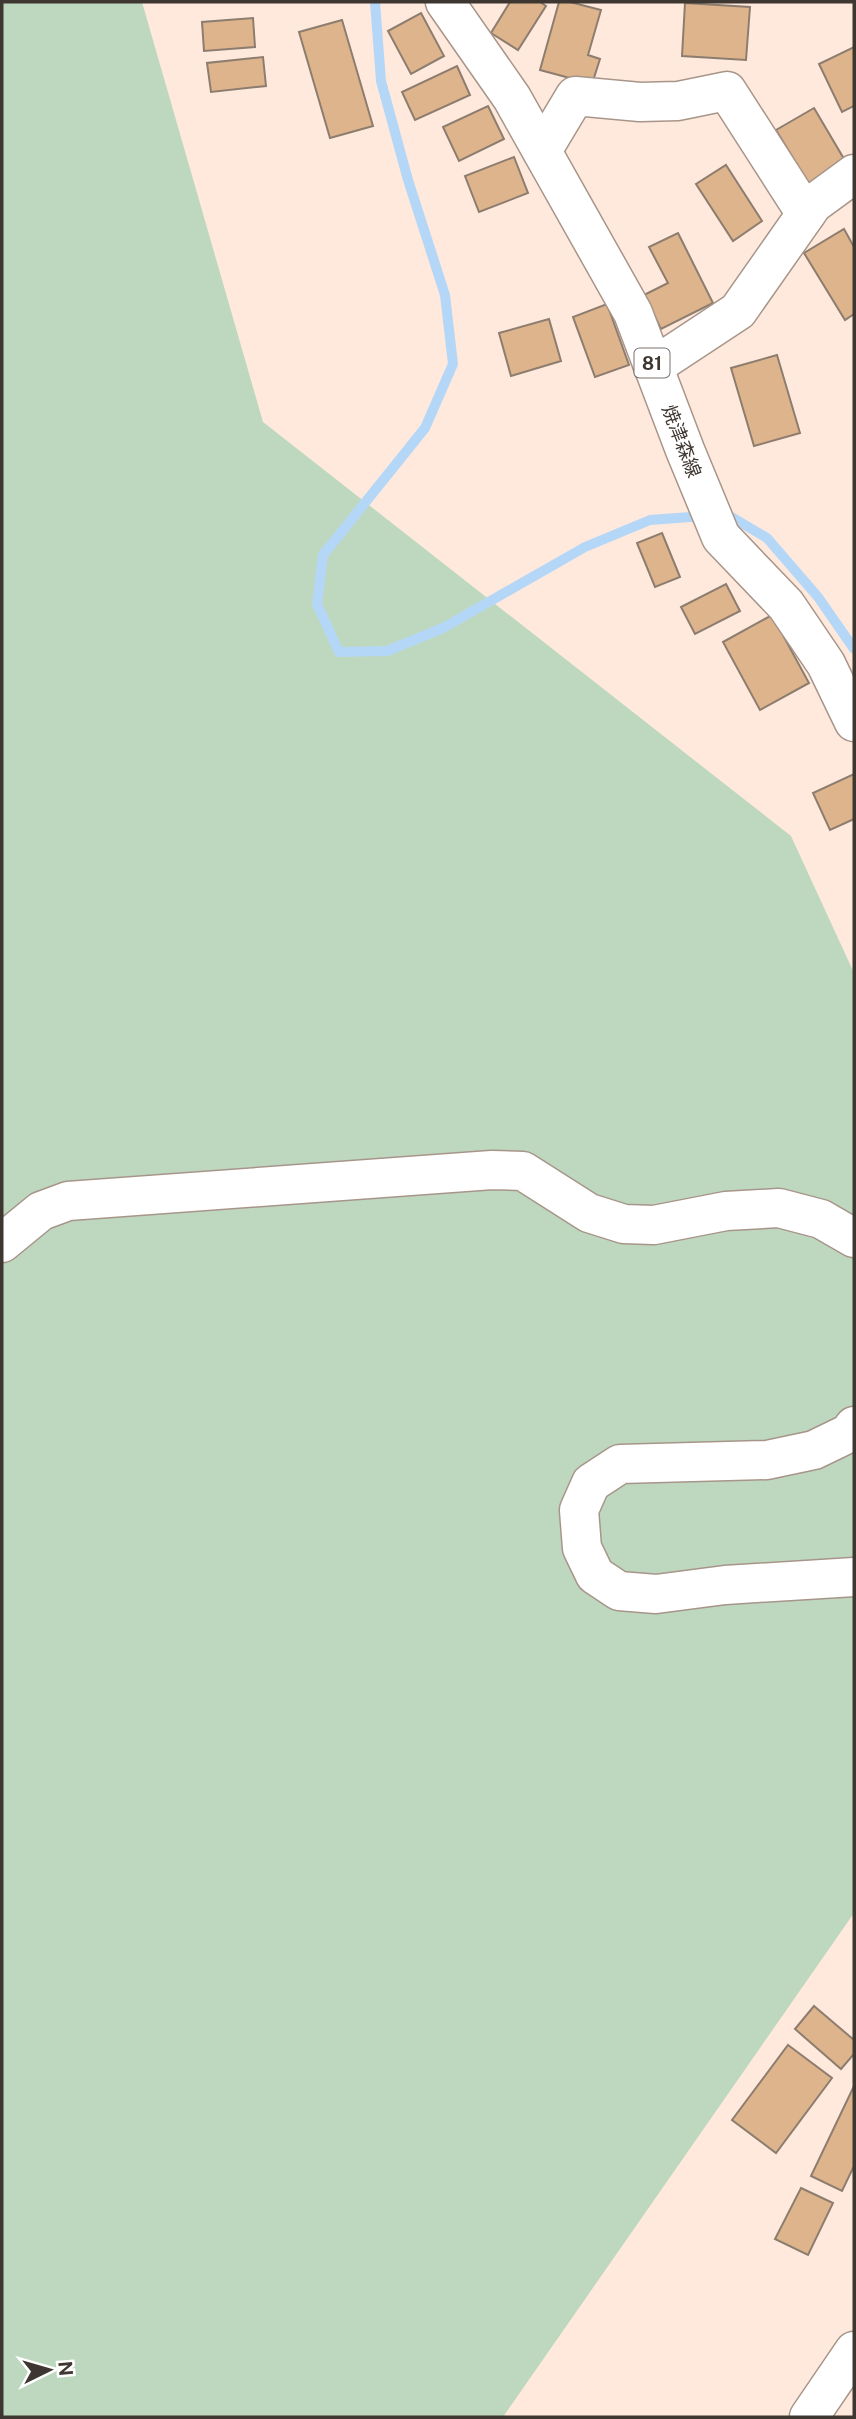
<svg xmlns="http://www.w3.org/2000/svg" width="856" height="2419" font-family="'Public Sans','Noto Sans JP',sans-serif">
	<rect width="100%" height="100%" fill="#fee9dc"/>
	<!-- green -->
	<polygon fill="#bed8bf" points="2,2 142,2 263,422 791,836 854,973 854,1913 503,2417 2,2417"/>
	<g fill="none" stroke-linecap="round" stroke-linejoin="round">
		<!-- stream -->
		<g stroke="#b5d7f7" stroke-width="10">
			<polyline points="375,2 381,81 408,180 445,295 453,364 425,428 323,555 317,604 339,652 387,651 443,628 585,547 650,520 704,516"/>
			<polyline points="723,515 728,515 767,538 818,597 854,649"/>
		</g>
	</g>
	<!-- building -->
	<g fill="#deb48d" stroke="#8d7d6f" stroke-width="2">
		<polygon points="510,2 540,2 546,6 518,50 491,33"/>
		<polygon points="559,2 570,2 601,10 588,55 600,59 592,84 540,70"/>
		<polygon points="685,3 750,7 746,60 682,56"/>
		<polygon points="421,13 444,56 411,74 388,31"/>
		<polygon points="253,18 255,47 204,51 202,22"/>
		<polygon points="342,20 373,126 330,138 299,32"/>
		<polygon points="854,47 854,106 842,112 819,64"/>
		<polygon points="263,57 266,86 211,92 207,63"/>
		<polygon points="457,66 470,95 415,120 402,92"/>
		<polygon points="488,106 504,139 459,161 443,127"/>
		<polygon points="814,108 847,164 810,186 776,130"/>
		<polygon points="514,157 528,193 479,212 465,176"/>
		<polygon points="726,165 762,221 733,241 696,184"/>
		<polygon points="844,229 854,247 854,314 845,320 804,253"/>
		<polygon points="678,233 713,303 661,329 644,295 668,283 649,247"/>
		<polygon points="607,304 629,365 595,377 573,317"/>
		<polygon points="549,319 561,361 511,376 499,333"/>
		<polygon points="777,355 800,433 754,446 731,368"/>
		<polygon points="662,533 680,577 655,587 637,543"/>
		<polygon points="726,584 740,611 695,634 681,607"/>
		<polygon points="772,615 809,683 760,710 723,642"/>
		<polygon points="854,774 854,819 830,830 813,793"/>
		<polygon points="814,2006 854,2040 854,2054 841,2069 795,2029"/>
		<polygon points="788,2045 832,2078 776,2153 732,2120"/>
		<polygon points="854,2086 854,2166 842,2191 811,2176"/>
		<polygon points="801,2188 833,2203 808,2255 775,2239"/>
	</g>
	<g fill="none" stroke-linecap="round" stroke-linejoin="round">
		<!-- minor casing -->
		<g stroke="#a8958a" stroke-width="41">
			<g id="minor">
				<polyline points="542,151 575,96 640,102 678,101 727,91 806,214"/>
				<polyline points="653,367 738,311 813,204 854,174"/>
				<polyline points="2,1243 41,1211 68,1201 492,1170 523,1171 589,1213 624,1224 654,1225 726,1211 779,1208 821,1219 854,1238"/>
				<polyline points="854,1426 849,1433 814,1450 767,1460 620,1464 591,1483 579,1510 582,1548 595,1575 619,1591 656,1594 725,1585 854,1577"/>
			</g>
		</g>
		<!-- major casing -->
		<g stroke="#a8958a" stroke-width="41">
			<g id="major">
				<polyline points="445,2 512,98 633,313 685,450 721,537 786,605 826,664 854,722"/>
				<polyline points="809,2417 854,2351"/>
			</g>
		</g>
		<!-- minor -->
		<use href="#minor" stroke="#fff" stroke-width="38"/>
		<!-- major -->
		<use href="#major" stroke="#fff" stroke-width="38"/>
	</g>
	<g text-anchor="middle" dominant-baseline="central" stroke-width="7" stroke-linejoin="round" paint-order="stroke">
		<!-- shield labels -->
		<rect fill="#fff" stroke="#78726f" stroke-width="2" x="634.5" y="348.5" width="35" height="29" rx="5"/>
		<g font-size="18" font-weight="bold" fill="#3e3631">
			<text x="652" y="363">81</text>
		</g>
		<!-- street labels -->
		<g font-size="19" fill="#3e3631" stroke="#fff">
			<text transform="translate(682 441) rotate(69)">焼津森線</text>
		</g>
	</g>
	<!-- border -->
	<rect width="856" height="2419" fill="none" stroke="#3e3631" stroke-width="7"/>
	<!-- north arrow -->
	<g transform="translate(49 2370) rotate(85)" stroke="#ffffff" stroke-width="5" paint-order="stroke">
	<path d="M0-5L12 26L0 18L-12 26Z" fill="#3e3631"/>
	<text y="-10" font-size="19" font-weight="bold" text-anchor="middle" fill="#3e3631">N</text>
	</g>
</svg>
